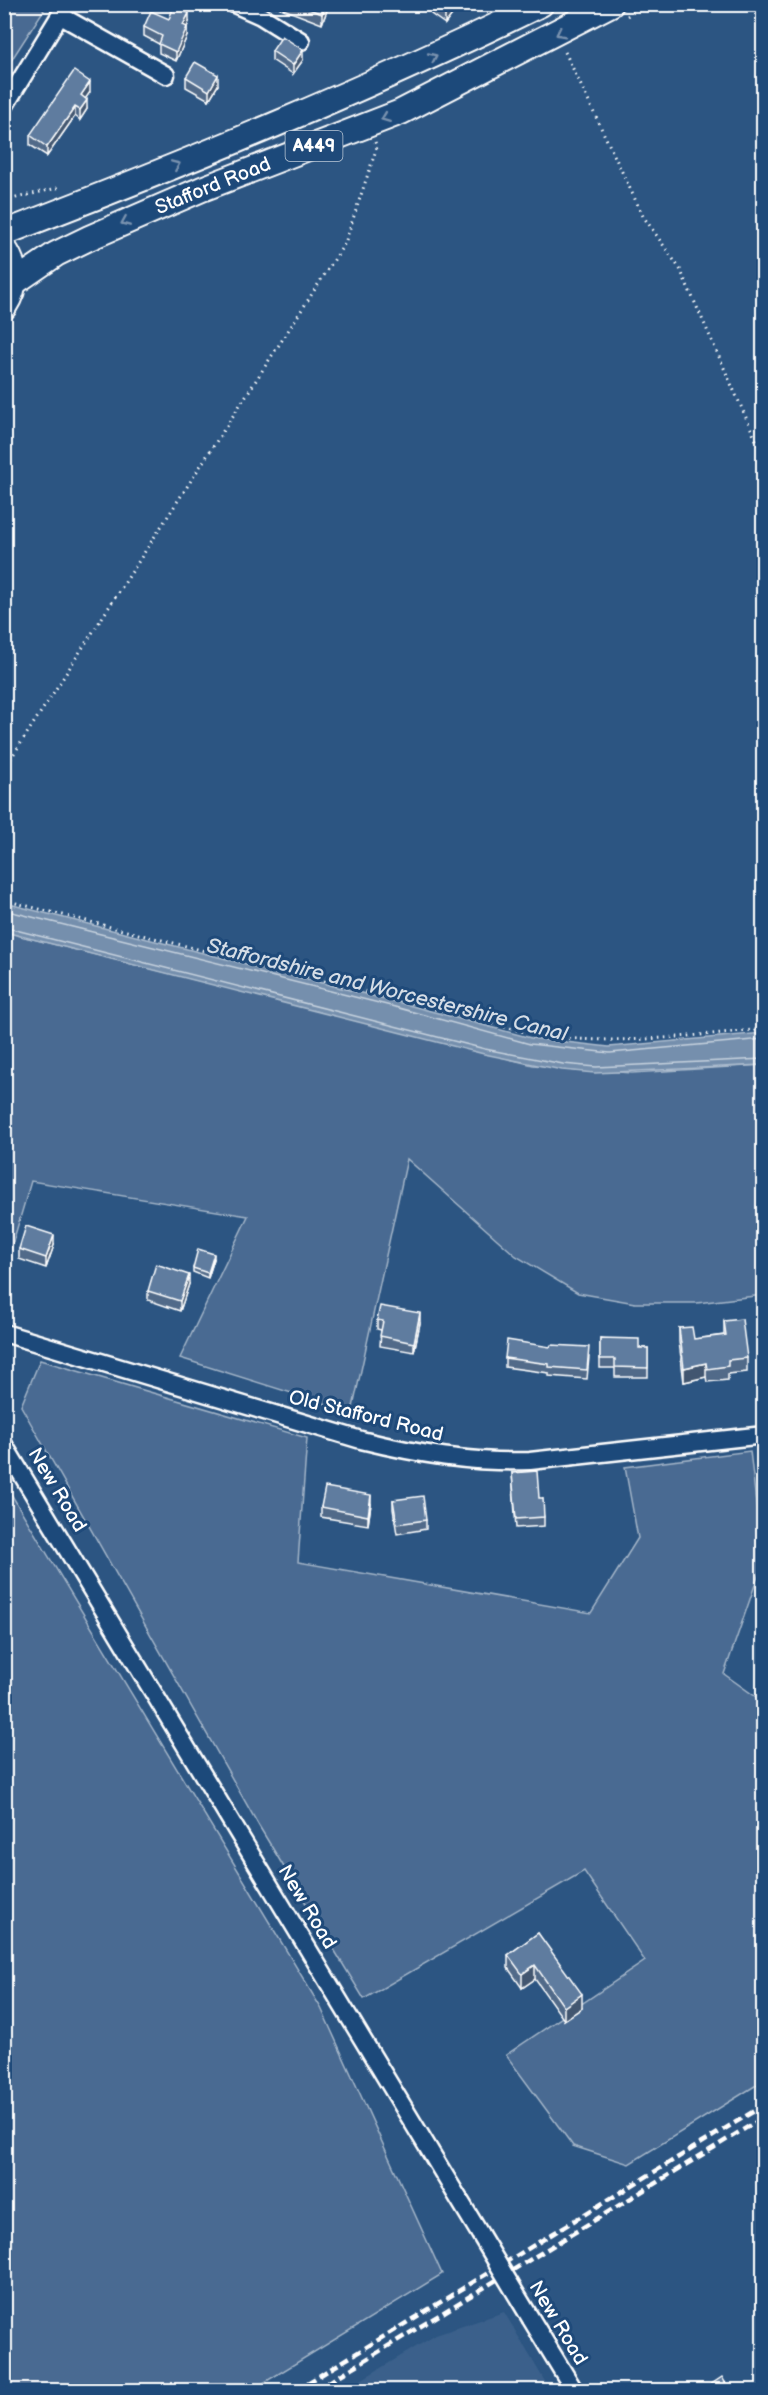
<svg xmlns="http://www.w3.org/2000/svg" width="768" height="2395" font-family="'Balsamiq Sans',sans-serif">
	<rect width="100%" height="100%" fill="#2c5582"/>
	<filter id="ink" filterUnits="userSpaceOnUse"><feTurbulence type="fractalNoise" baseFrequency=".0167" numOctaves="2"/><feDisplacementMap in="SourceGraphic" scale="12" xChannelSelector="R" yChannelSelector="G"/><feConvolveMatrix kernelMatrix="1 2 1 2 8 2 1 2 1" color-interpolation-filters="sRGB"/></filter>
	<g filter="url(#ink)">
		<!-- built -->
		<polygon fill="#3b618b" points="504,2312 550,2390 344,2390 436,2335"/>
		<!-- green -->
		<g fill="#486b92" stroke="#a4b5c8" stroke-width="1.5">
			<polygon points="5,4 47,5 5,70 4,5"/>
			<polygon points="5,932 533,1065 632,1073 763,1065 763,1295 697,1303 635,1303 578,1293 516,1256 407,1159 352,1412 180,1358 248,1216 31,1181 5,1269"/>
			<polygon points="40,1360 307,1438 298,1562 591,1613 638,1538 625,1467 750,1451 763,1562 724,1674 763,1702 763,2081 629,2164 573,2146 506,2055 645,1961 584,1871 364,1999 259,1826 21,1406"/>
			<polygon points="5,1484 321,2008 442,2274 252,2390 5,2390"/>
		</g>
		<!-- water -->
		<polygon fill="#748fad" stroke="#acbcce" stroke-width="1.5" points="5,903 397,1002 531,1038 609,1047 763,1033 763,1065 595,1073 562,1070 484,1054 5,932"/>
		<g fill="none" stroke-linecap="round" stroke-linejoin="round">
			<!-- shore -->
			<g stroke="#c7d2de" stroke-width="1.5">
				<polyline points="4,910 395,1007 530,1044 610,1053 764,1039"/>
				<polyline points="4,927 485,1049 563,1064 596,1067 764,1059"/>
			</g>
			<!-- minor casing -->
			<g stroke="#fff" stroke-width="21">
				<g id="minor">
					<polyline points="234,4 261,16 301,41"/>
					<polyline points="61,16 166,75"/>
					<polyline points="4,107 67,4"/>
					<path d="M4 1333 361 1440C418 1454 471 1463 530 1461L764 1435"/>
					<polyline points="4,1445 480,2234"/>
					<polyline points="531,2319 574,2390"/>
				</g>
			</g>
			<!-- highway casing -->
			<g stroke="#fff" stroke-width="28">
				<g id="highway">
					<path d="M4 233C186 163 366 90 541 4"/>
					<path d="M4 248C18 268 17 287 4 307"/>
					<polyline points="15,282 56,254 89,238 202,189 401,112 611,4"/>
				</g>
			</g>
			<!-- path -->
			<g stroke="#fff" stroke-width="3" stroke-dasharray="1.5 4.5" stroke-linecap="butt">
				<polyline points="627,16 648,4"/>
				<polyline points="565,52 643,216 680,269 764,458"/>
				<polyline points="4,201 61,187"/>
				<polyline points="4,769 345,243 377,147 375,142"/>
				<path d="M4 900 537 1035C615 1046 686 1036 764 1029"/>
			</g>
			<!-- minor -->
			<use href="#minor" stroke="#1f4a7a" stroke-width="16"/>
			<!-- highway -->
			<use href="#highway" stroke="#1f4a7a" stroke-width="24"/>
			<!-- rail -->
			<g stroke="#fff" stroke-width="4.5" stroke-dasharray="9 4.5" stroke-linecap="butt">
				<polyline points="296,2390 764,2105"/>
				<polyline points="316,2390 764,2117"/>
			</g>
			<!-- minor-bridge casing -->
			<g stroke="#fff" stroke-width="21" stroke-linecap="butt">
				<polyline id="minor-bridge" points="480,2234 531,2319"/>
			</g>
			<!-- minor-bridge -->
			<use href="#minor-bridge" stroke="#1f4a7a" stroke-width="16"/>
		</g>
		<!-- wall -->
		<g fill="#516b89" stroke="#fff" stroke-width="1.5">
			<polygon points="270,4 327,4 327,10 322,24"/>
			<polygon points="431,4 460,4 445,24 431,14"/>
			<polygon points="189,22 187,27 187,36 176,61 159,53 159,44 144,36 144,27"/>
			<polygon points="272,51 303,60 293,74 272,60"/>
			<polygon points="186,77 218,85 209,100 186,87"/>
			<polygon points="90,92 85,98 87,109 80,120 75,116 47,156 30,145 30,135"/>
			<polygon points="54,1245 46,1268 19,1259 19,1249"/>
			<polygon points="214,1259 208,1278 193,1272 193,1268"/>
			<polygon points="189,1284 180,1311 148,1300 148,1291"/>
			<polygon points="377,1320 420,1323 414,1352 380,1346 381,1330 377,1329"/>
			<polygon points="724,1321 747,1358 747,1372 728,1374 728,1380 707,1382 706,1377 684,1382 679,1342 679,1328 694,1339 724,1335"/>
			<polygon points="600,1338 639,1348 648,1348 648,1377 615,1377 615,1368 600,1368"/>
			<polygon points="589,1357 587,1379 549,1376 549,1373 505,1367 505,1358"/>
			<polygon points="512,1473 539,1498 544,1517 544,1526 516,1528"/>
			<polygon points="393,1500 426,1520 426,1529 397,1534 393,1509"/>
			<polygon points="371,1504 368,1525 321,1517 321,1507"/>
			<polygon points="538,1933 582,2008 564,2020 535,1979 522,1988 508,1968 508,1955"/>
		</g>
		<!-- shaded-wall -->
		<g fill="#42576f" stroke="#fff" stroke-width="1.5">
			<polygon points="326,4 327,4 327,10 322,24 322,14"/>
			<polygon points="453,4 460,4 445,24 445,14"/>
			<polygon points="189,13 189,22 187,27 187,36 176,61 176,52 183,25"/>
			<polygon points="303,50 303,60 293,74 293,65"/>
			<polygon points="218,75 218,85 209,100 209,91"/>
			<polygon points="90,82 90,92 81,105 81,95"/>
			<polygon points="87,100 87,109 80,120 80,110"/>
			<polygon points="75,107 75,116 47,156 47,147"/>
			<polygon points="54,1235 54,1245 46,1268 46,1258"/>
			<polygon points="214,1254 214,1259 208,1278 208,1273"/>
			<polygon points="189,1275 189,1284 180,1311 180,1301"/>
			<polygon points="420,1313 420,1323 414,1352 414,1343"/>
			<polygon points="706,1363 706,1377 684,1382 684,1368"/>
			<polygon points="371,1495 371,1504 368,1525 368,1516"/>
			<polygon points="535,1965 535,1979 522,1988 522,1974"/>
			<polygon points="582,1994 582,2008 564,2020 564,2007"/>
		</g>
		<!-- building -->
		<g fill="#5e7c9f" stroke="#fff" stroke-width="1.5">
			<polygon points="296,4 326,4 322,14"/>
			<polygon points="432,4 453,4 445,14"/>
			<polygon points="174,6 189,13 183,25 187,27 176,52 159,44 162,36 144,27 151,11 169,19"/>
			<polygon points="282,36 303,50 293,65 272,51"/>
			<polygon points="195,62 218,75 209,91 186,77"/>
			<polygon points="74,71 90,82 81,95 87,100 80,110 75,107 47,147 30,135"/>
			<polygon points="26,1226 54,1235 46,1258 19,1249"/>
			<polygon points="198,1249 214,1254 208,1273 193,1268"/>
			<polygon points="156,1264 189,1275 180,1301 148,1291"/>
			<polygon points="380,1306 420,1313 414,1343 380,1336 383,1321 377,1320"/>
			<polygon points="742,1319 747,1358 728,1360 728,1366 707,1369 706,1363 684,1368 679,1328 692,1327 694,1339 726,1335 724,1321"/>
			<polygon points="600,1338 639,1339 639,1348 648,1348 648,1368 615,1367 615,1359 600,1359"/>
			<polygon points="507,1340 550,1347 551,1345 589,1347 587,1370 549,1367 549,1364 505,1358"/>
			<polygon points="537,1471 539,1498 543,1498 544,1517 516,1519 512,1473"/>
			<polygon points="325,1487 371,1495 368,1516 321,1507"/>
			<polygon points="423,1496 426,1520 397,1524 393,1500"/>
			<polygon points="538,1933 582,1994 564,2007 535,1965 522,1974 508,1955"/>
			<polygon points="722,2377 730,2391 701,2391"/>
		</g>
		<!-- one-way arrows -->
		<defs><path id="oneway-chevron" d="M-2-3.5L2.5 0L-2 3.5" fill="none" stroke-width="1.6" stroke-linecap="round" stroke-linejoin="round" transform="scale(1.5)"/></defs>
		<g stroke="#7992af">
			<use href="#oneway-chevron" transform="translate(560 33) rotate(153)"/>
			<use href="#oneway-chevron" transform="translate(433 57) rotate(-25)"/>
			<use href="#oneway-chevron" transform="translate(385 118) rotate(159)"/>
			<use href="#oneway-chevron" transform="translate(176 165) rotate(-23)"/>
			<use href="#oneway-chevron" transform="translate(125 222) rotate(157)"/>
		</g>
	</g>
	<g text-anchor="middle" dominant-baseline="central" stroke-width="6" stroke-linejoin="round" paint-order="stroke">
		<!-- shield labels -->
		<rect fill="#1f4a7a" stroke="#bcc9d7" stroke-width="1.5" x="285.5" y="131" width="57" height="30" rx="4.5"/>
		<g font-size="18" font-weight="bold" fill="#fff">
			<text x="314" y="146">A449</text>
		</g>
		<!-- street labels -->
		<g font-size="20" fill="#fff" stroke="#1f4a7a">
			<text transform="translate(213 186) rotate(-22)">Stafford Road</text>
			<text transform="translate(366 1416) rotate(14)">Old Stafford Road</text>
			<text transform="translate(57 1490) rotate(59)">New Road</text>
			<text transform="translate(307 1907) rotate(59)">New Road</text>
			<text transform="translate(558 2323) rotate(59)">New Road</text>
		</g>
		<!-- water labels -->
		<g font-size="21" font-style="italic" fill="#d5dde6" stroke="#1f4a7a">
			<text transform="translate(387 990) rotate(14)">Staffordshire and Worcestershire Canal</text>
		</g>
	</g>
	<!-- margin -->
	<rect width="768" height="2395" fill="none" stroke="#1f4a7a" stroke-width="24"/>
	<rect x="12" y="12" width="744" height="2371" fill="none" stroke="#fff" stroke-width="2" filter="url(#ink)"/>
</svg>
